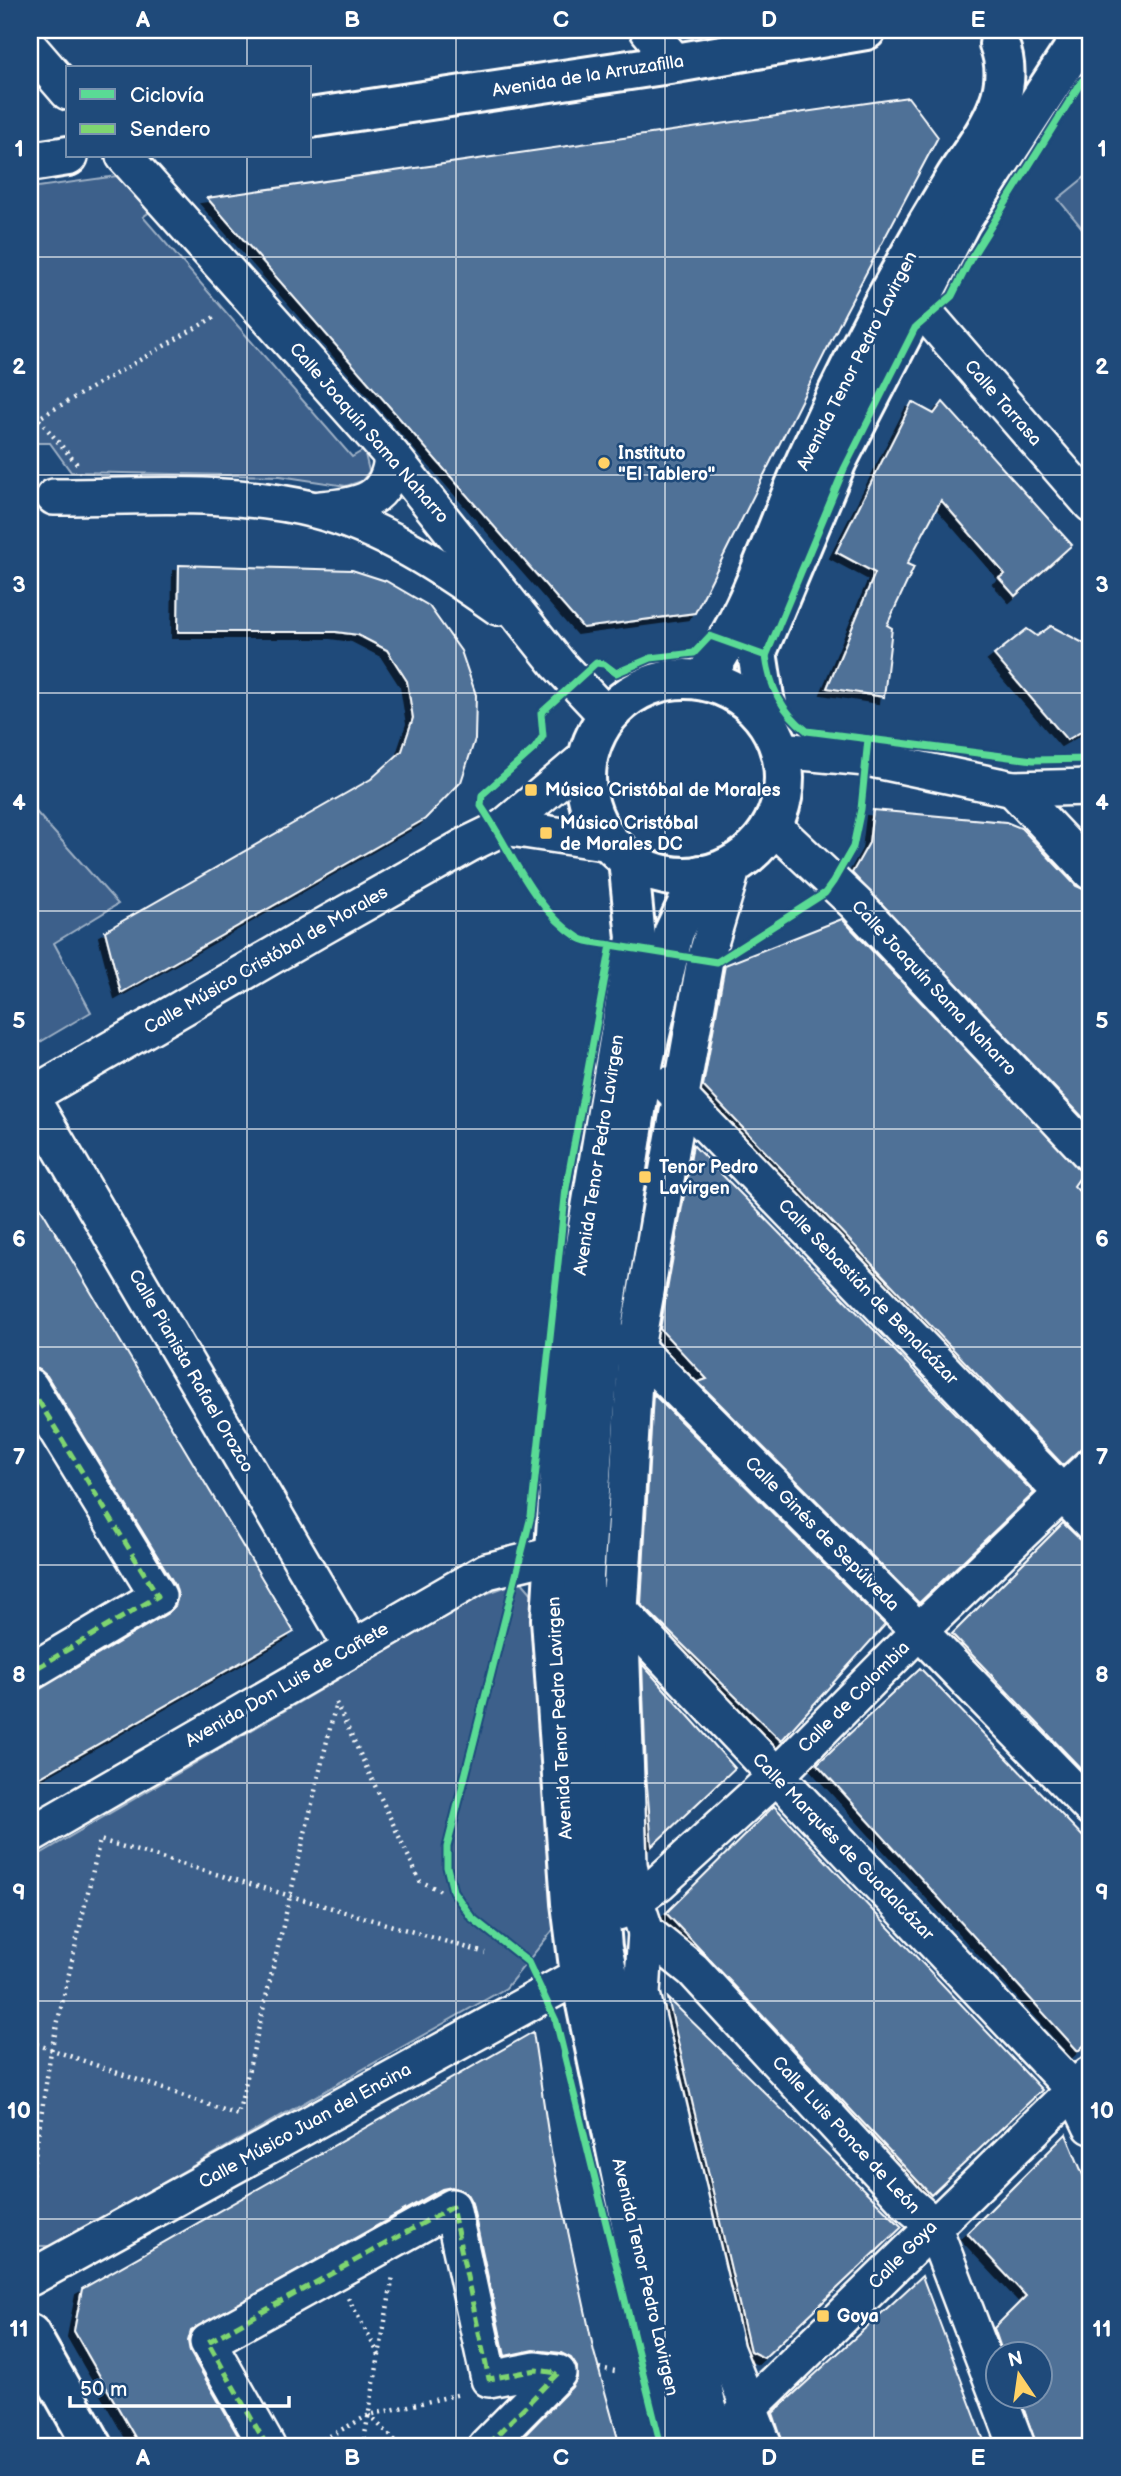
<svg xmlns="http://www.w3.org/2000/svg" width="1121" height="2476" font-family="'Balsamiq Sans',sans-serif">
	<defs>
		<filter id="shadow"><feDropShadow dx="-6" dy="6" stdDeviation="0" flood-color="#0009"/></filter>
	</defs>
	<rect width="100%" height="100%" fill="#1f4a7a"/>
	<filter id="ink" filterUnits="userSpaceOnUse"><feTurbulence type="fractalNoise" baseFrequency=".0143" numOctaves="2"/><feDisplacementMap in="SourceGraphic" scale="14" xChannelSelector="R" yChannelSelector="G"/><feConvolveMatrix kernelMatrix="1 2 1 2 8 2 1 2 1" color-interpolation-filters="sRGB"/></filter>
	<g filter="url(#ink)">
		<!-- green -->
		<g fill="#3c618b" stroke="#9eb0c5" stroke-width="2">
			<polygon points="1091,172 1091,239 1058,199"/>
			<polygon points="117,176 130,184 152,210 143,217 352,457 364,450 369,471 362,481 346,486 280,476 71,472 50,443 30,443 30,188"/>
			<polygon points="30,805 118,904 54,943 91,1012 30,1048"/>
			<polygon points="521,1581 538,1601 558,1924 506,1988 52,2246 30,2246 30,1860 480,1596"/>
		</g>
		<!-- building -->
		<g fill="#507197" stroke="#fff" stroke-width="2" filter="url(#shadow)">
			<polygon points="908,97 938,137 845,313 695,613 583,628 207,198"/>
			<polygon points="912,402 934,414 943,402 1072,545 1015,596 999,578 1005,574 941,500 907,564 914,567 887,625 892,628 884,697 827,688 875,573 836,552"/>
			<polygon points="179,565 352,570 386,581 429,606 461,651 476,695 475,739 461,782 425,819 121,993 105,931 371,779 402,751 413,718 407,681 387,650 358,635 336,632 178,632"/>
			<polygon points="1051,626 1091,647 1091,726 1067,740 994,655 1027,629 1037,636"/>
			<polygon points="873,810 1006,822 1021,828 1076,886 1091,892 1091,1126 852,873 869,843"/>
			<polygon points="1089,812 1091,813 1091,843 1081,832"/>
			<polygon points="842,919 1083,1173 1074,1186 1091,1204 1091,1439 1063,1465 703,1086 725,965"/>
			<polygon points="693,1145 1034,1493 919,1603 698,1382 707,1379 660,1329"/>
			<polygon points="30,1190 294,1632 30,1783 30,1692 40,1689 168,1613 175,1606 178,1596 175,1585 47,1376 40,1370 30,1367"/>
			<polygon points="653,1394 885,1625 781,1741 641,1604"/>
			<polygon points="1063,1523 1091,1550 1091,1779 952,1634"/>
			<polygon points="642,1664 735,1768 652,1846 646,1774"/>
			<polygon points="920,1668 1091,1845 1091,2039 1078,2051 817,1764"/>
			<polygon points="774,1806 1042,2090 931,2195 666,1913"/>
			<polygon points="668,1998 902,2227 764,2358 750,2351"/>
			<polygon points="533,2032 551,2152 594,2352 620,2446 514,2446 572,2387 577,2378 577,2367 571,2358 561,2353 533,2350 505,2356 472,2203 467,2194 452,2187 442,2189 191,2331 188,2341 190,2352 244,2446 140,2446 74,2331 82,2289"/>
			<polygon points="1066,2134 1091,2194 1091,2446 1037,2446 1019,2396 1040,2396 1040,2354 1003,2354 994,2328 1026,2296 967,2233"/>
			<polygon points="922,2276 986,2446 784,2446 773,2413"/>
		</g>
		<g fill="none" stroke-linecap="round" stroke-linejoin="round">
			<!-- minor casing -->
			<g stroke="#fff" stroke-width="40">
				<g id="minor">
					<polyline points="648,30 676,63"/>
					<polyline points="30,48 68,92"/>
					<polyline points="124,156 392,456 558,664 607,716"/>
					<polyline points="916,302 1091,504"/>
					<path d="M54 497C140 497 230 489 315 510 382 527 443 568 498 607"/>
					<path d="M321 509C360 506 389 501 392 456"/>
					<polyline points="780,750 866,758 1013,789 1091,787"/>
					<polyline points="1013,789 1091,872"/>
					<polyline points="772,825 856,904 1091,1155"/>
					<polyline points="504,827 610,843"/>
					<polyline points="734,863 705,960 636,1348 620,1609 629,1864 635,1899 646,1932 693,1970 909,2204 933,2225 1017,2446"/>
					<polyline points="668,1085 1091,1523"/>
					<polyline points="30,1096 322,927 469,844 504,827 587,757"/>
					<polyline points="30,1096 352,1647"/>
					<polyline points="621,1342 636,1348 919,1631 1091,1808"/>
					<polyline points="30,1387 158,1596 30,1672"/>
					<polyline points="612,1602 1074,2090 1091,2126"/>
					<polyline points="30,1835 487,1571 553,1555"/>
					<polyline points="618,1912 659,1883 775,1777 919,1631 1091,1466"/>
					<polyline points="646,1932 642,1994 726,2350 764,2446"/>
					<polyline points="30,2278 580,1975"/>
					<polyline points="267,2446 208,2342 452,2207 489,2379 536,2370 558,2373 486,2446"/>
					<polyline points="710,2446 1089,2075"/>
				</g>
			</g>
			<!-- major casing -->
			<g stroke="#fff" stroke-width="44">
				<g id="major">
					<polyline points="310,118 676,63 866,30"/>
					<polyline points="30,162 68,156"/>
					<circle cx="685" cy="778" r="99"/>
					<path d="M703 680C750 613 773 534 806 460 850 363 899 269 955 178 981 137 1019 95 999 44"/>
					<polyline points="768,723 757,652 837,461 961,221 1073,50"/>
					<polyline points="628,859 636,938 567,1352 551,1619 571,1903 580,1975 640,2266 684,2446"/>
					<polyline points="701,875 674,932 644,1060 601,1335 584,1576 592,1823 602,1948 707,2408 720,2446"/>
					<polyline points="30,2334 93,2446"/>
				</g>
			</g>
			<!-- path -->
			<g stroke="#fff" stroke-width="4.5" stroke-dasharray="2 5" stroke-linecap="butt">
				<polyline points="30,409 77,464"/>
				<polyline points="30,423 218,315"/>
				<polyline points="30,1474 41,1467"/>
				<polyline points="336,1703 420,1881 443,1892"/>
				<polyline points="30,2042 238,2115 336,1703"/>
				<polyline points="30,2188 51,2051 100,1840 485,1953"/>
				<polyline points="348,2298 379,2355"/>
				<polyline points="599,2368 615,2371"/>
				<polyline points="369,2415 401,2446"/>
				<polyline points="311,2446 369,2415 461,2394"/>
				<polyline points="363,2446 393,2276"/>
			</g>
			<!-- minor -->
			<use href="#minor" stroke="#1f4a7a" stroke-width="35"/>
			<!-- major -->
			<use href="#major" stroke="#1f4a7a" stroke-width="38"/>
			<!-- quiet -->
			<g stroke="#7fd670" stroke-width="5" stroke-dasharray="10 5" stroke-linecap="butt">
				<polyline points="30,1387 158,1596 30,1672"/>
				<polyline points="267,2446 208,2342 452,2207 489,2379 536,2370 558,2373 486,2446"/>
			</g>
			<!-- cycleway casing -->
			<g stroke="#1f4a7a" stroke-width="11">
				<g id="cycleway">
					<path d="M1091 77 1082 81 970 260 952 296 915 328 844 469 766 656C770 687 781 711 807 731L1033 760 1091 759"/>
					<polyline points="611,945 717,962 825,893 833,882 853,847 861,809 868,739"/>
					<path d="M661 2446 556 2021 528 1962 471 1917 453 1891 447 1867V1847L531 1516 566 1188 611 945C601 943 587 943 579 938 532 908 511 850 481 806L482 795 535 748 543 736 541 713 596 663 604 664 616 673 651 658 694 653 710 636 766 656"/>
				</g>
			</g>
			<!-- cycleway -->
			<use href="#cycleway" stroke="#5adb95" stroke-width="7"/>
		</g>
	</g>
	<!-- grid -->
	<path fill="none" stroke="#fff" stroke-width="2" stroke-opacity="0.55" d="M247 30V68M456 30V2446M665 30V2446M874 30V2446M247 156V2446M30 257H1091M30 475H1091M30 693H1091M30 911H1091M30 1129H1091M30 1347H1091M30 1565H1091M30 1783H1091M30 2001H1091M30 2219H1091"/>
	<!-- markers -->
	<g fill="#ffd166" stroke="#1f4a7a" stroke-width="2.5">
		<circle cx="604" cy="463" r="7"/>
		<rect x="524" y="783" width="14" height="14" rx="3.5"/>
		<rect x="539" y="826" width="14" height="14" rx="3.5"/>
		<rect x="638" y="1170" width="14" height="14" rx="3.5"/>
		<rect x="816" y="2309" width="14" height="14" rx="3.5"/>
	</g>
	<g text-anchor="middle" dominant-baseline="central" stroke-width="5" stroke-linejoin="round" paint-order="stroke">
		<!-- street labels -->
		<g font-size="18" fill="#fff" stroke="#1f4a7a">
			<text transform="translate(588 76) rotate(-9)">Avenida de la Arruzafilla</text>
			<text transform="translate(857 361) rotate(-63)">Avenida Tenor Pedro Lavirgen</text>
			<text transform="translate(1003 403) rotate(49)">Calle Tarrasa</text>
			<text transform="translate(369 433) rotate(49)">Calle Joaquín Sama Naharro</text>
			<text transform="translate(266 960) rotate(-30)">Calle Músico Cristóbal de Morales</text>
			<text transform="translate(934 988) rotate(47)">Calle Joaquín Sama Naharro</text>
			<text transform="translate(599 1155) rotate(-81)">Avenida Tenor Pedro Lavirgen</text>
			<text transform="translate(868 1292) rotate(46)">Calle Sebastián de Benalcázar</text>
			<text transform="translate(191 1371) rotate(60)">Calle Pianista Rafael Orozco</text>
			<text transform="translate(822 1534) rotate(45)">Calle Ginés de Sepúlveda</text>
			<text transform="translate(287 1685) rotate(-30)">Avenida Don Luis de Cañete</text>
			<text transform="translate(854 1697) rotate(-45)">Calle de Colombia</text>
			<text transform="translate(560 1718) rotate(-93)">Avenida Tenor Pedro Lavirgen</text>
			<text transform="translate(843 1847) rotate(46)">Calle Marqués de Guadalcázar</text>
			<text transform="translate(305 2126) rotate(-29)">Calle Músico Juan del Encina</text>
			<text transform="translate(846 2135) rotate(47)">Calle Luis Ponce de León</text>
			<text transform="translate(903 2255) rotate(-45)">Calle Goya</text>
			<text transform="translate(645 2277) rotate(77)">Avenida Tenor Pedro Lavirgen</text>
		</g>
		<!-- poi labels -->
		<g font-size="18" font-weight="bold" fill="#fff" stroke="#1f4a7a" text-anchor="start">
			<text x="618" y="453">Instituto<tspan x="618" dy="21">"El Tablero"</tspan></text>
			<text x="545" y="790">Músico Cristóbal de Morales</text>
			<text x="560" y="823">Músico Cristóbal<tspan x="560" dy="21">de Morales DC</tspan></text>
			<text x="659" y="1167">Tenor Pedro<tspan x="659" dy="21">Lavirgen</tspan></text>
			<text x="837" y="2316">Goya</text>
		</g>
	</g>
	<!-- margin -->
	<rect width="1121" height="2476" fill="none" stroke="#1f4a7a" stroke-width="77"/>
	<!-- legend -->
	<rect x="66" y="66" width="245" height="91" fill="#1f4a7a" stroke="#7992af" stroke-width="2"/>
	<rect x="80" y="89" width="35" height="10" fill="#5adb95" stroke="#7992af" stroke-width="2"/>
	<text x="130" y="102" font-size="21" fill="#ffffff">Ciclovía</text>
	<rect x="80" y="124" width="35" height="10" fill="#7fd670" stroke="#7992af" stroke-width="2"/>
	<text x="130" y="136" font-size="21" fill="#ffffff">Sendero</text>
	<!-- north arrow -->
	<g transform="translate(1019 2375) rotate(347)"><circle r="33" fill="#1f4a7a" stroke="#7992af" stroke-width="2"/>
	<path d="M0-5L12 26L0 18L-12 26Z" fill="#ffd166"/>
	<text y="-10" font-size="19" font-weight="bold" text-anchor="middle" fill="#ffffff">N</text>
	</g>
	<!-- scale -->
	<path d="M70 2396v10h219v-10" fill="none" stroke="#ffffff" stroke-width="3.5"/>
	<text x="80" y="2396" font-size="21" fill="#ffffff" stroke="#1f4a7a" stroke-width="5" paint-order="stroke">50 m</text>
	<rect x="38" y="38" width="1044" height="2400" fill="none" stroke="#fff" stroke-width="2.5"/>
	<g font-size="23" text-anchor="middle" font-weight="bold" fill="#fff">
		<text x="143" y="27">A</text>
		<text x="352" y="27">B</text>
		<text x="561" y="27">C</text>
		<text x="769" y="27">D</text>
		<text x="978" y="27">E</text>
		<text x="19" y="156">1</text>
		<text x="1102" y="156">1</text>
		<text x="19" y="374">2</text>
		<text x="1102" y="374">2</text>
		<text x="19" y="592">3</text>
		<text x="1102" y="592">3</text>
		<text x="19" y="810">4</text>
		<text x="1102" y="810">4</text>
		<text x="19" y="1028">5</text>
		<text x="1102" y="1028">5</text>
		<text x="19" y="1246">6</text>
		<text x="1102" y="1246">6</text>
		<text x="19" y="1464">7</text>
		<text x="1102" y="1464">7</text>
		<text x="19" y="1682">8</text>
		<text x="1102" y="1682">8</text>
		<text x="19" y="1900">9</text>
		<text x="1102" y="1900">9</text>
		<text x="19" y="2118">10</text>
		<text x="1102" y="2118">10</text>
		<text x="19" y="2336">11</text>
		<text x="1102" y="2336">11</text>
		<text x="143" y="2465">A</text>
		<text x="352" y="2465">B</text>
		<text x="561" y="2465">C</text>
		<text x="769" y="2465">D</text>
		<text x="978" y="2465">E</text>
	</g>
</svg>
